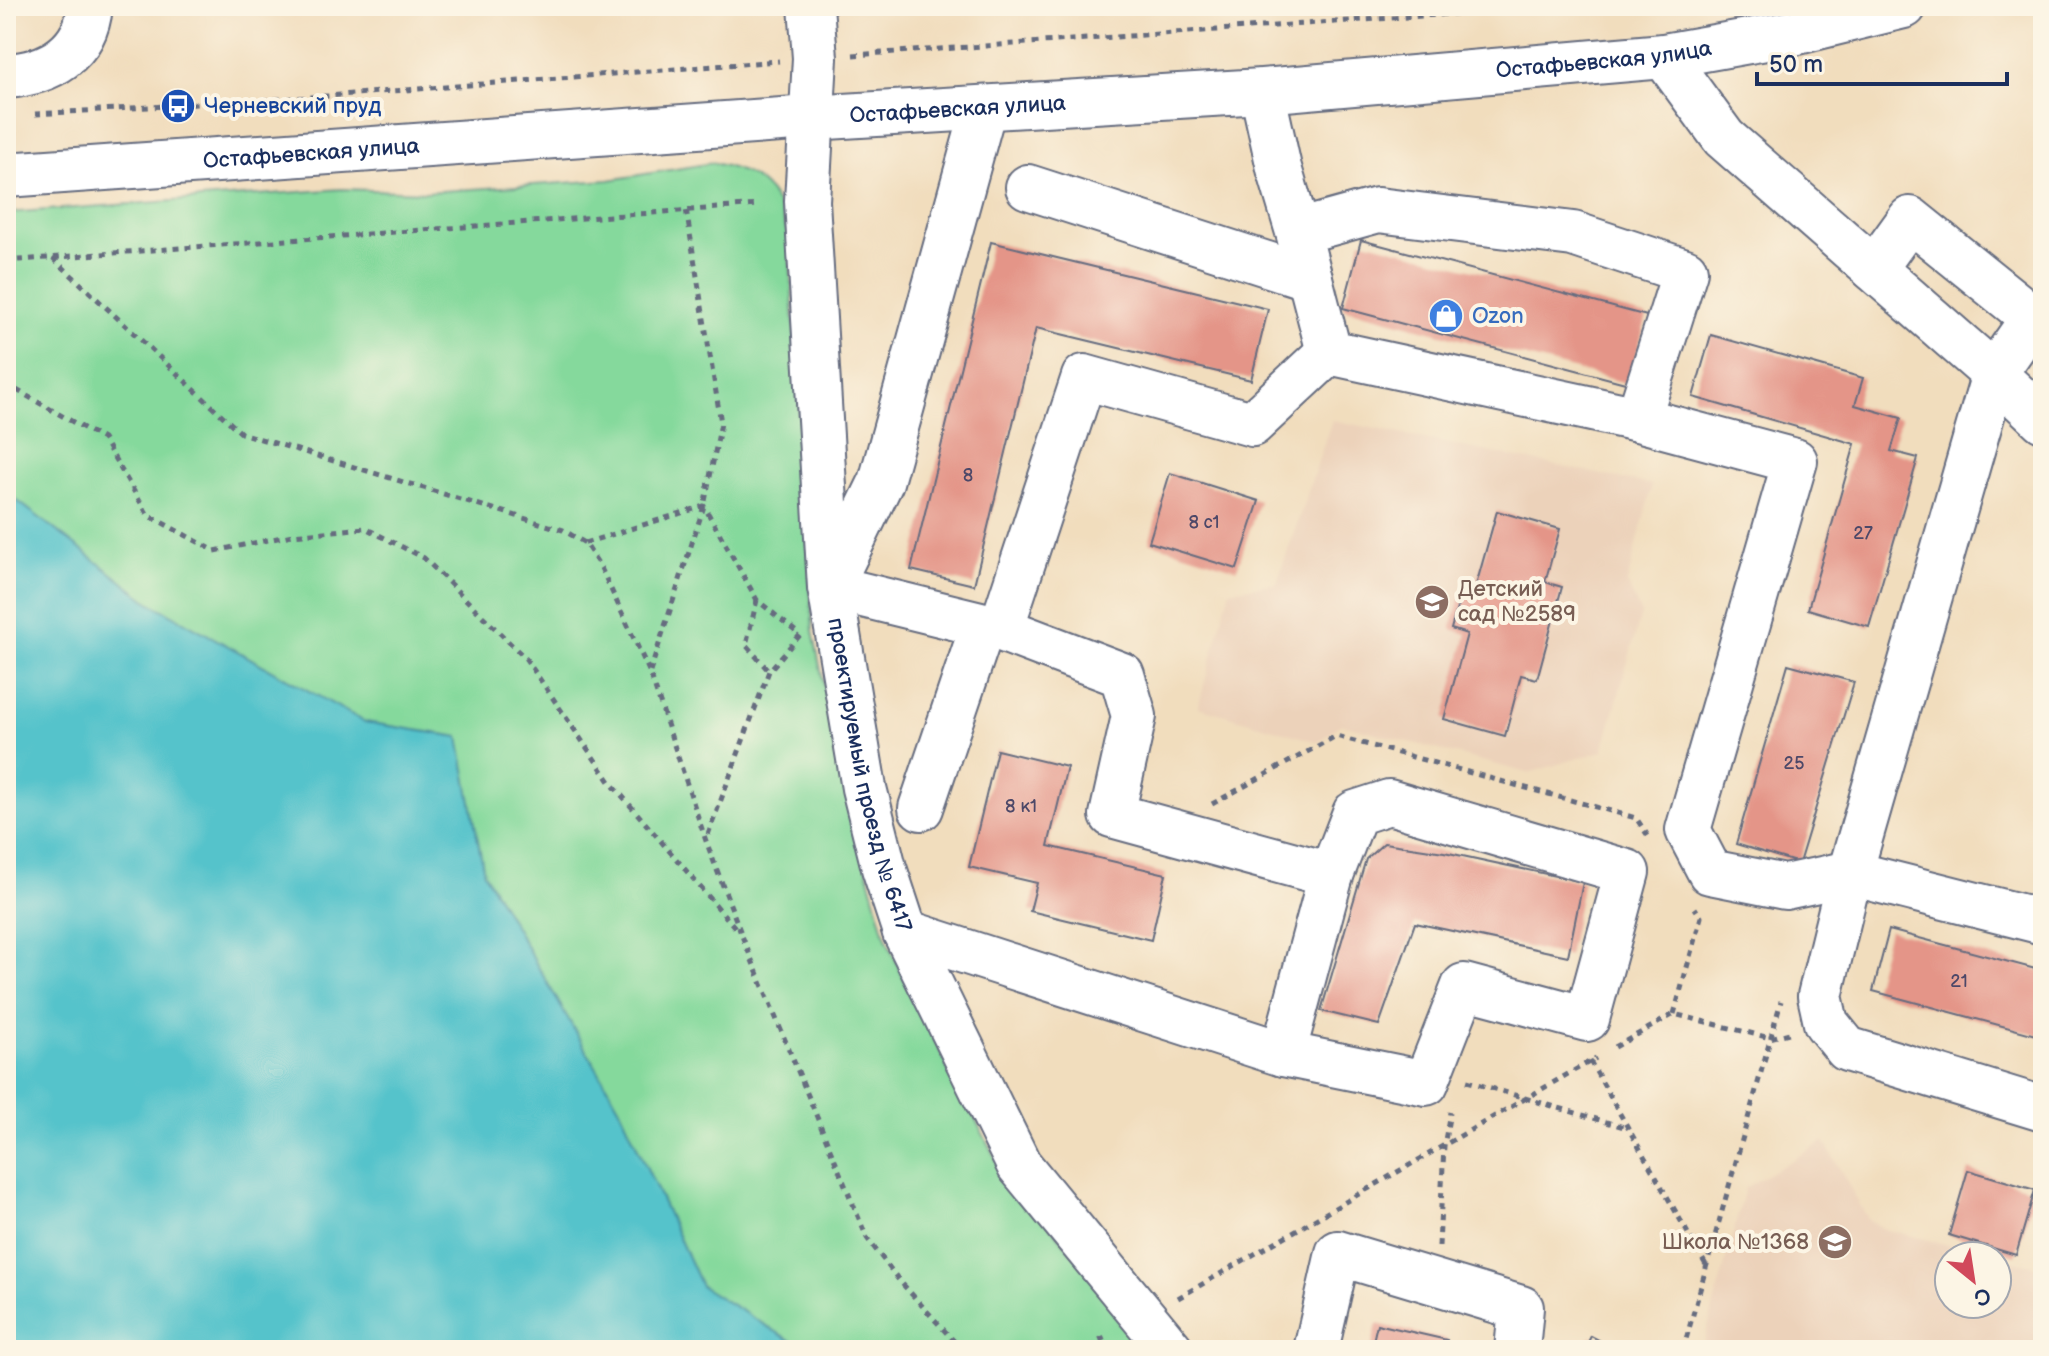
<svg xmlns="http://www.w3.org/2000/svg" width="2049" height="1356" font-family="'Balsamiq Sans',sans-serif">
	<rect width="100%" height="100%" fill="#fcf5e5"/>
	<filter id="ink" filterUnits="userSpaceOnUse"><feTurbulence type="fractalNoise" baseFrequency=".0125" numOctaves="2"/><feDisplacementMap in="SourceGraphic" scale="16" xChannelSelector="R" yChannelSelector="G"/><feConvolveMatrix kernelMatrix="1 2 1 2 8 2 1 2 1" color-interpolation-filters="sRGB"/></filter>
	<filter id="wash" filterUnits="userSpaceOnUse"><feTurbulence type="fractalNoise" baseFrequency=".006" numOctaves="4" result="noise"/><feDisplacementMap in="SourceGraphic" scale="32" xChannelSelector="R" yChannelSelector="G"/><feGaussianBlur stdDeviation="1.8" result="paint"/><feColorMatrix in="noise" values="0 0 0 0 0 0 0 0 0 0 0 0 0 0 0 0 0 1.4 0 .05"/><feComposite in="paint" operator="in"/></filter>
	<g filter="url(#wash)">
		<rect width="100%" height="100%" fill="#f1ddbd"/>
		<!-- built -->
		<g fill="#ecd2ba">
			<polygon points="1332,420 1652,485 1627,583 1641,614 1603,751 1528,773 1341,724 1318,742 1198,707 1230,590 1277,583"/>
			<polygon points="1824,1141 1868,1219 1884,1229 1994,1256 1949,1256 1949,1304 1997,1304 1997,1257 2043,1268 2043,1350 1702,1350 1745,1188"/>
		</g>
		<!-- green -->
		<path fill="#85d99c" stroke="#50847d" stroke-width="2" d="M712 163C762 172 780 193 789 242L813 631 846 794 886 938 911 995 997 1161 1152 1350H6V213L342 189 426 192 609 180Z"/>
		<!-- water -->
		<polygon fill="#55c3cb" stroke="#387994" stroke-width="2" points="6,492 149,602 365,722 459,737 484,873 619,1107 701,1286 806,1350 6,1350"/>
		<g id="blocks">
			<!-- building -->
			<g fill="#e49588">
				<polygon points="1361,240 1647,316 1629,384 1343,308"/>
				<polygon points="991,242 1268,309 1251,380 1036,328 974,585 911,570"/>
				<polygon points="1711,335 1863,378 1855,405 1901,418 1891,451 1918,458 1869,627 1808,609 1855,444 1693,397"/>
				<polygon points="1170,473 1259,501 1237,569 1149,542"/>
				<polygon points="1497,511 1560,529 1545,582 1562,587 1537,679 1521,675 1505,736 1444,719 1467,634 1451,629 1461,594 1473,596"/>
				<polygon points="1788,664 1854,682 1799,863 1736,844"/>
				<polygon points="997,750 1067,767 1048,846 1166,874 1151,940 1030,911 1037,883 969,867"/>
				<polygon points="1384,843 1444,852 1583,882 1568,956 1415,923 1379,1025 1321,1011 1366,859"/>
				<polygon points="1889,930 2043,971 2043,1037 1873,991"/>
				<polygon points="1968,1170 2035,1190 2016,1255 1949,1235"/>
				<polygon points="1377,1324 1447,1340 1445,1350 1371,1350"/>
				<polygon points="1591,1336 1612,1347 1610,1350 1584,1350"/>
			</g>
		</g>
	</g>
	<g filter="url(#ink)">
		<use href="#blocks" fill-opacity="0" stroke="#666c7f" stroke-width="2"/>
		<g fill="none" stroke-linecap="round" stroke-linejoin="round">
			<!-- minor casing -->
			<g stroke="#666c7f" stroke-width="48">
				<g id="minor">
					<path id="s1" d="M811 6 815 58 807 201 830 587 864 788 884 868 905 932 1019 1165 1171 1350"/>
					<polyline points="1664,56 1724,138 1994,374 2043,420"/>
					<path d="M6 76C49 73 86 53 90 6"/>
					<polyline points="1262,91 1279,168 1298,232 1378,210 1573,234 1685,271 1638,419 1329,352 1298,232"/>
					<polyline points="984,108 881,482 830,587 1001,629 1084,377 1252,424 1329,352"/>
					<path id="s2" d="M6 175 810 118 1262 91 1664 56 1794 33 1904 6"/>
					<polyline points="1028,187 1310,278"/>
					<polyline points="1874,269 1910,219 2033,318 1994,374 1850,873 1820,996 1826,1023 1847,1049 2043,1109"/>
					<polyline points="1638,419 1795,461 1688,830 1710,872 1785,887 1850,873 2043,922"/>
					<polyline points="921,808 983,625"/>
					<polyline points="905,932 1283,1054 1331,875 1112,815 1134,716 1122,675 1001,629"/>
					<polyline points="1283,1054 1426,1083 1464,986 1587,1019 1627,872 1389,802 1355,813 1331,875"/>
					<polyline points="1316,1350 1338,1253 1521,1308 1517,1350"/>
				</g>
			</g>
			<!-- path -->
			<g stroke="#666c7f" stroke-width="5" stroke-dasharray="6 6" stroke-linecap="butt">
				<polyline points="853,55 1567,6"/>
				<polyline points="35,114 328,96 779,61"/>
				<polyline points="53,258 241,433 563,530 585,543 601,568 650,673 706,841 742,936 867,1238 898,1279 962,1350"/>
				<polyline points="6,261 759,205"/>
				<polyline points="6,384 103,439 148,515 215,551 292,535 365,528 424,558 526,659 611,783 738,931"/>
				<polyline points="585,543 704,506 757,600 800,635 769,671 706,840"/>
				<polyline points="757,600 746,645 769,671"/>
				<polyline points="650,672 704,506 721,423 686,209"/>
				<polyline points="1212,804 1336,736 1636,818 1650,839"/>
				<polyline points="1674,1014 1701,917 1695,908"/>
				<polyline points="1615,1047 1674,1014 1770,1038 1789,1033"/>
				<polyline points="1590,1061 1706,1265"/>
				<polyline points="1467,1081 1627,1128"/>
				<polyline points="1439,1246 1444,1146 1450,1112"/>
				<polyline points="1178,1298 1596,1058"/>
				<polyline points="1105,1350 1099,1340 1110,1335"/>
				<polyline points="1683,1350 1781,1001"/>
			</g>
			<!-- minor -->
			<use href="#minor" stroke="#fff" stroke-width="44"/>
		</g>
	</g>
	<!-- icons -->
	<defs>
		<g id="bus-disc" transform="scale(1.8)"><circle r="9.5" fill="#1a4fb4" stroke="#fcf5e5"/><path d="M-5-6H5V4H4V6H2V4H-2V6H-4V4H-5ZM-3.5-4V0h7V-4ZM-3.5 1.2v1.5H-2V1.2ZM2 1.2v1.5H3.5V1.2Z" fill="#fff"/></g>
		<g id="shop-disc" transform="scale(1.8)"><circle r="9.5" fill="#3f7fe0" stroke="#fcf5e5"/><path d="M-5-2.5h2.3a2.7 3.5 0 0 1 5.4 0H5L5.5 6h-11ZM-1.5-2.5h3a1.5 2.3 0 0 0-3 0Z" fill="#fff"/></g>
		<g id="school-disc" transform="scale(1.8)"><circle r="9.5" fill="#8d6e63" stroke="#fcf5e5"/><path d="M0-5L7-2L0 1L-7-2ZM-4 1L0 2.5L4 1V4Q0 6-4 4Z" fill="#fff"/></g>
	</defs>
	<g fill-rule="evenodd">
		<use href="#bus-disc" x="178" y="106"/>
		<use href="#shop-disc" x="1446" y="316"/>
		<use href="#school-disc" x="1432" y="602"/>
		<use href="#school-disc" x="1835" y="1242"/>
	</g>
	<g text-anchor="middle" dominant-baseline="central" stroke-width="8" stroke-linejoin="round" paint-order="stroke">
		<!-- number labels -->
		<g font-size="18" fill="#4d4868">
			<text x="968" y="475">8</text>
			<text x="1204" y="522">8 с1</text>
			<text x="1863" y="533">27</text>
			<text x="1794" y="763">25</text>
			<text x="1021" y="806">8 к1</text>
			<text x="1959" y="981">21</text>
		</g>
		<!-- street labels -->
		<g font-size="22" fill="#1b2f5e" stroke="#fcf5e5">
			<text stroke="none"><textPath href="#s2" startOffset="1602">Остафьевская улица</textPath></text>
			<text stroke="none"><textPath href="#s2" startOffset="954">Остафьевская улица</textPath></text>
			<text stroke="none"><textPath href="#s2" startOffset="306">Остафьевская улица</textPath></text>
			<text stroke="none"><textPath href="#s1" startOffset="774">проектируемый проезд № 6417</textPath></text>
		</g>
		<!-- transit labels -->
		<g font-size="22" fill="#164399" stroke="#fcf5e5" text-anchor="start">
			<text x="204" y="106">Черневский пруд</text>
		</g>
		<!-- shop labels -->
		<g font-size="22" fill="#366cbe" stroke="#fcf5e5" text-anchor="start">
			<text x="1472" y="316">Ozon</text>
		</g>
		<!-- education labels -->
		<g font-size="22" fill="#785e54" stroke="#fcf5e5" text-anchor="start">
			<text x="1458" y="589">Детский<tspan x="1458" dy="25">сад №2589</tspan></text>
			<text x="1809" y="1242" text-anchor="end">Школа №1368</text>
		</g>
	</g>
	<!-- margin -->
	<rect width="2049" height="1356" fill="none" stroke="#fcf5e5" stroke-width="32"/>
	<!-- north arrow -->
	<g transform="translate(1973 1280) rotate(150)"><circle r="38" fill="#fcf5e5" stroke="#a2a6af" stroke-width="2"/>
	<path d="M0-6L14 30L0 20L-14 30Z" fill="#d1495b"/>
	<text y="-12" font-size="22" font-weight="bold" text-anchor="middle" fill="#1b2f5e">С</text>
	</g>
	<!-- scale -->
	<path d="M1757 72v12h250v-12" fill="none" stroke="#1b2f5e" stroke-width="4"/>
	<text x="1769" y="72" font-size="24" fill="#1b2f5e" stroke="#fcf5e5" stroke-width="6" paint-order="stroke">50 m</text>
</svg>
